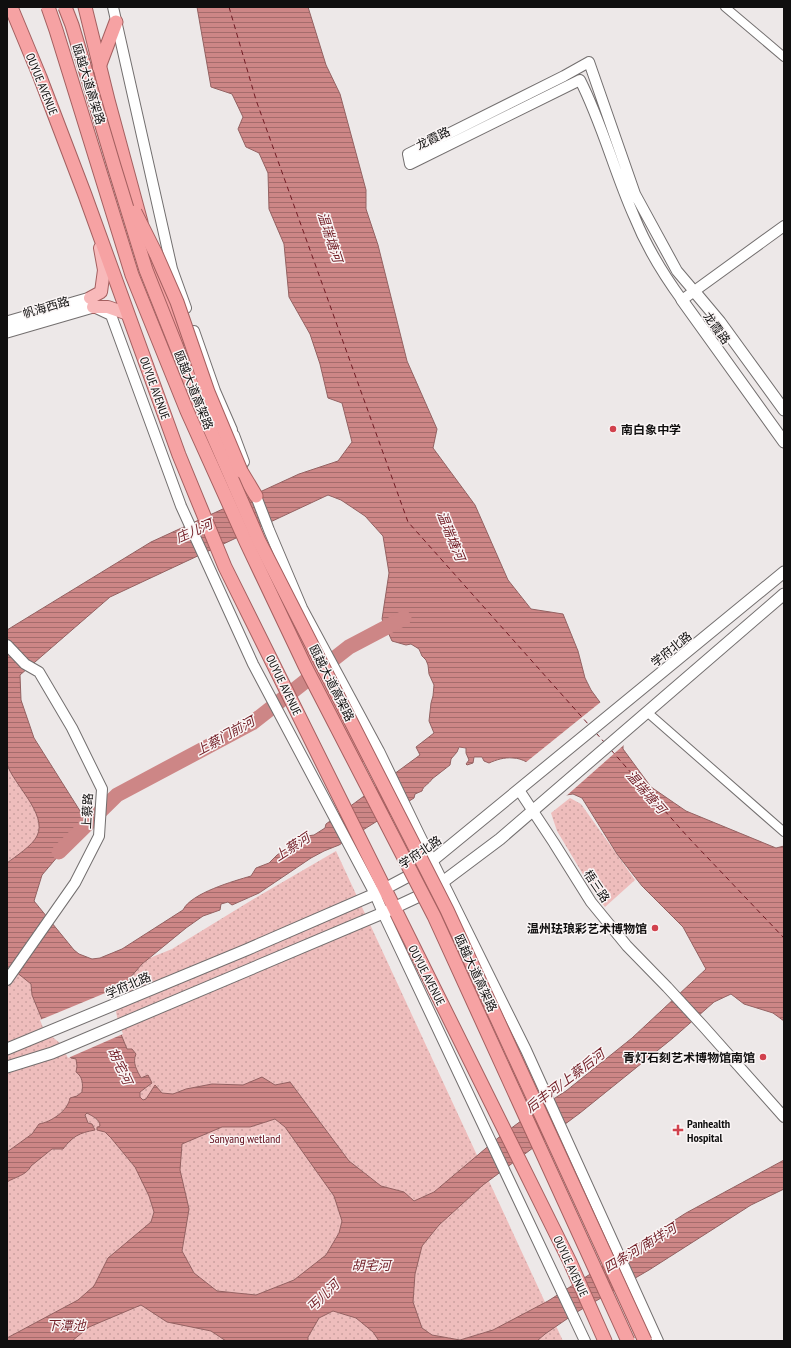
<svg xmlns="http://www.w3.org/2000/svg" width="791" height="1348" font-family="'PT Sans Narrow','Noto Sans SC',sans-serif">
	<defs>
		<pattern id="grass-dots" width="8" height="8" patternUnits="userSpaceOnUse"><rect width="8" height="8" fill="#eebdbc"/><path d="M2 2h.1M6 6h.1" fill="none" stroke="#cba1a0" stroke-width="1.8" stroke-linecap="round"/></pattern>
		<pattern id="water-rules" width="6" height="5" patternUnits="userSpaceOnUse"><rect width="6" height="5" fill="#cd8686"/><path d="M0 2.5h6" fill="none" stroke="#a56c6c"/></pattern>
	</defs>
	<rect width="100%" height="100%" fill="#ede8e8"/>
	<!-- grass -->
	<g fill="url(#grass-dots)">
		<polygon points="7,714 71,819 12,883 71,990 172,949 257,897 336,851 563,1341 7,1341"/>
		<polygon points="570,798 581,804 635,880 605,907 593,891 557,831 551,813"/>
	</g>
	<!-- water -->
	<path fill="url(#water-rules)" stroke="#946262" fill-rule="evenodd" d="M197 7H308L326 65 340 94 366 190V209L378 245 407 361 437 429 433 448 475 505 508 580 531 609 563 614 578 651 585 678 591 690 621 731 623 739V749L651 787 686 811 776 848 784 846V1021L773 1013 744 1004 731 994 714 1002 673 1038 580 1113 483 1185 439 1225 422 1246 415 1274 413 1302 422 1328 432 1335 460 1340 493 1330 548 1301 686 1213 784 1160V1189L751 1205 649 1270 577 1312 545 1334 537 1341H379L373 1332 356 1318 333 1311 319 1318 308 1337V1341H226L211 1331 167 1322 141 1305 89 1327 72 1341H7V1338L78 1300 94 1286 108 1258 151 1222 154 1212 149 1196 135 1167 111 1138 105 1132 97 1130V1127H98L100 1126C100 1119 92 1116 87 1113L85 1115 88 1123 92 1124 95 1130C79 1133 73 1136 63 1149H52L31 1166C27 1175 15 1177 7 1182V1152L32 1134 39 1124C51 1122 68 1111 70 1098L77 1096 82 1092C83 1084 83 1077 76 1072L77 1066 76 1059 71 1058 62 1042 46 1029 32 995 31 984 10 967H7V863C16 856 32 846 37 836 48 814 13 784 7 764V630L151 542 299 474 338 461 352 442 342 403 328 398 320 364 310 334 289 297 284 244 269 209 268 173 259 153 246 147 238 129 243 117 232 94 211 87ZM328 495 341 500 365 516 383 536 389 573 382 619 392 641 406 645 411 644 419 649 422 656 426 660 428 665 429 674 434 685 433 696 431 703 429 721 434 733 416 747 420 755 326 824 325 828 314 835 307 836 277 855 269 863 256 868 251 876C234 881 191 893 183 910L122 949 100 958 92 959 79 954 74 950 34 901 42 875 87 822 34 738 21 700 20 675 110 597ZM459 747 466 748V753L469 760 466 764 467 765 473 763 474 757H482L484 761 489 763C496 760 504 757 513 758 531 758 552 783 566 795L573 794 582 798 617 854 642 886 683 927 706 969 632 1038 566 1091 533 1112 498 1138 434 1192 414 1201 404 1192 381 1186 349 1161 290 1082 275 1085 262 1077 243 1085 212 1084 186 1089 173 1094 162 1093 155 1085 146 1099 143 1100 140 1097V1092L152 1083 148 1075 141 1078C137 1070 132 1063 136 1054L132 1049H127L116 1022 114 1011 123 986 142 964 186 928 203 916 220 910 221 904 228 902 232 905 259 893 311 858 324 851 339 845 414 798 415 794 422 791C423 786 429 784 432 779L450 765 451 759 457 752ZM275 1119 285 1127 334 1196 342 1221 339 1233 326 1255 294 1280 256 1295 217 1291 194 1273 182 1251 189 1209 180 1170 182 1144 222 1127H250Z"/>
	<!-- pier -->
	<g fill="#ede8e8">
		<polygon points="602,701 622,730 625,735 625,744 565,797 561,799 553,795 528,764 525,763"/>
		<polygon points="127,984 116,1012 118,1021 123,1034 68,1058 61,1044 44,1030 40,1020"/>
	</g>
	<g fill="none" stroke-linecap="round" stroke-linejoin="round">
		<!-- river -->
		<polyline stroke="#cd8686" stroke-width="15" points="59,852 117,795 252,723 349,647 404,618"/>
		<!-- ferry -->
		<g stroke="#711d25" stroke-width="1" stroke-dasharray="5 4" stroke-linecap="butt">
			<polyline points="229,7 256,100 408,522 589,725"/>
			<polyline points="596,733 605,743"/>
			<polyline points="611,750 687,836 784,938"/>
		</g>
		<!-- minor casing -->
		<g stroke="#736f6f" stroke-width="10">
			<g id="minor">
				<polyline points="725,7 784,57"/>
				<polyline points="647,712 784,832"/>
			</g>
		</g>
		<!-- tertiary casing -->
		<g stroke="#736f6f" stroke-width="12">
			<g id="tertiary">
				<polyline points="113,7 172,269 186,308"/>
				<path d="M694 291 677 271 635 194 589 62 564 76 408 154 410 164 580 80C602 123 614 171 634 216 646 246 663 274 682 300L784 226"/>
				<polyline points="96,308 111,315 181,506 253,664 375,894 383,913 585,1341"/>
				<polyline points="194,331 215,391 232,430"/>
				<polyline points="224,424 234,435 244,462"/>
				<polyline points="254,491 269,530 302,608 379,751 419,834 526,1050 658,1341"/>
				<polyline points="7,645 25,664 39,672 72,728 102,789 99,836 75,883 7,980"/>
				<polyline points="519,790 554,843 591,902 627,946 667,987 703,1026 784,1117"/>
			</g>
		</g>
		<!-- secondary casing -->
		<g stroke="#736f6f" stroke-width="13">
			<g id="secondary">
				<polyline points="694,291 720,322 784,410"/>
				<polyline points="682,300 784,442"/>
				<polyline points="7,322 90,298"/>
				<polyline points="7,332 93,307"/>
				<polyline points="7,1049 246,950 375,894 422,869 784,572"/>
				<polyline points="7,1067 52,1053 383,913 432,890 500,839 784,594"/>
			</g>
		</g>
		<!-- primary casing -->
		<g stroke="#a46060" stroke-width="14">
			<g id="primary">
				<polyline points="90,298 101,292 104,270 100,248"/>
				<polyline points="93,307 108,307 128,314"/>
			</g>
		</g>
		<!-- trunk casing -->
		<g stroke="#a46060" stroke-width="15">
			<g id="trunk">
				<polyline points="11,7 40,77 85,195 179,455 225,567 570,1262 605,1341"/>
				<polyline points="85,7 108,100 141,222"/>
				<polyline points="99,67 116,22"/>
				<polyline points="153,258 169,311 180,338"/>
				<polyline points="241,471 256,496"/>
				<polyline points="265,564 269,575 330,697 361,755"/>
			</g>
		</g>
		<!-- minor -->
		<use href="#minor" stroke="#fff" stroke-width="8"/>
		<!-- tertiary -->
		<use href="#tertiary" stroke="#fff" stroke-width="10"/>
		<!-- secondary -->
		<use href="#secondary" stroke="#fff" stroke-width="11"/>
		<!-- primary -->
		<use href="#primary" stroke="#f8b9ba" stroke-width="12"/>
		<!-- trunk -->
		<use href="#trunk" stroke="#f6a2a3" stroke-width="13"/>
		<!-- trunk-bridge casing -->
		<g stroke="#a46060" stroke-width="15" stroke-linecap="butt">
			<g id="trunk-bridge">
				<polyline points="48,7 56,30 132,275 187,411 247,544 305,666 434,916 628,1341"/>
				<polyline points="65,7 72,25 114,166 146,270 200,406 259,541 447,910 645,1341"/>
				<polyline points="135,212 156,254 177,302 208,392 241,471"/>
			</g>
		</g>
		<!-- trunk-bridge -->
		<use href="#trunk-bridge" stroke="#f6a2a3" stroke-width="13"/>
	</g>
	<!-- markers -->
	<g fill="#d1414d" stroke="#faf5f5" stroke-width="1.5">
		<circle cx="613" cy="429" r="4"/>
		<circle cx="655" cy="928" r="4"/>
		<circle cx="763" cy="1057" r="4"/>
		<path d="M676 1124h4v4h4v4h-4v4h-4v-4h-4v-4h4z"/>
	</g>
	<g text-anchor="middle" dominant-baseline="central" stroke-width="3" stroke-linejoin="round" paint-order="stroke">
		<!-- street labels -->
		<g font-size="12" fill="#100f0f" stroke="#faf5f5">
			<text transform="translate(42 84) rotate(68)">OUYUE AVENUE</text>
			<text transform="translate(89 84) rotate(73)">瓯越大道高架路</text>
			<text transform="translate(433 138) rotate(-26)">龙霞路</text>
			<text transform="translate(46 307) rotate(-16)">帆海西路</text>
			<text transform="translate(717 328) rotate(54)">龙霞路</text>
			<text transform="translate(155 388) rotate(70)">OUYUE AVENUE</text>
			<text transform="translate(194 390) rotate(68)">瓯越大道高架路</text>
			<text transform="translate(671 649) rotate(-39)">学府北路</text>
			<text transform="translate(332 683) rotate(63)">瓯越大道高架路</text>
			<text transform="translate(284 685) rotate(64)">OUYUE AVENUE</text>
			<text transform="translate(87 811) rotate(-87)">上蔡路</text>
			<text transform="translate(420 852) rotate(-34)">学府北路</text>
			<text transform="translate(597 886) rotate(56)">梧三路</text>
			<text transform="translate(476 973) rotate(65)">瓯越大道高架路</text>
			<text transform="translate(427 975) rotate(63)">OUYUE AVENUE</text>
			<text transform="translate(128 985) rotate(-23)">学府北路</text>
			<text transform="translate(571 1266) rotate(65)">OUYUE AVENUE</text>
		</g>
		<!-- poi labels -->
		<g font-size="12" font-weight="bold" fill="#100f0f" stroke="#faf5f5" text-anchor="start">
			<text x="621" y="429">南白象中学</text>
			<text x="647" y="928" text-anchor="end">温州珐琅彩艺术博物馆</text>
			<text x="755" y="1057" text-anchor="end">青灯石刻艺术博物馆南馆</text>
			<text x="687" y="1123">Panhealth<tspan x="687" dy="14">Hospital</tspan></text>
		</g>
		<!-- park labels -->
		<g font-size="12" fill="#5f0816" stroke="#faf5f5">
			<text x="245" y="1138">Sanyang wetland</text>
		</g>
		<!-- water labels -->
		<g font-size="13" font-style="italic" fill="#711d25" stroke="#faf5f5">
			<text transform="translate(330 237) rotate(72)">温瑞塘河</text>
			<text transform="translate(194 531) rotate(-24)">庄儿河</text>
			<text transform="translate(451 536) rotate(68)">温瑞塘河</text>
			<text transform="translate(225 736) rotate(-29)">上蔡门前河</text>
			<text transform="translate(646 792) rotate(49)">温瑞塘河</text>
			<text transform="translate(292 847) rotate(-33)">上蔡河</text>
			<text transform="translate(120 1066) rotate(65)">胡宅河</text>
			<text transform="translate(565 1081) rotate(-37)">后丰河/上蔡后河</text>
			<text transform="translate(640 1248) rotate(-31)">四条河/南垟河</text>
			<text x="371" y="1265">胡宅河</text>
			<text transform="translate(323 1296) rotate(-44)">丐儿河</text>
			<text x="66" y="1325">下潭池</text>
		</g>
	</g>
	<!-- border -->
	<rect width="791" height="1348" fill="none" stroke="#100f0f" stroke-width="16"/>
</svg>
